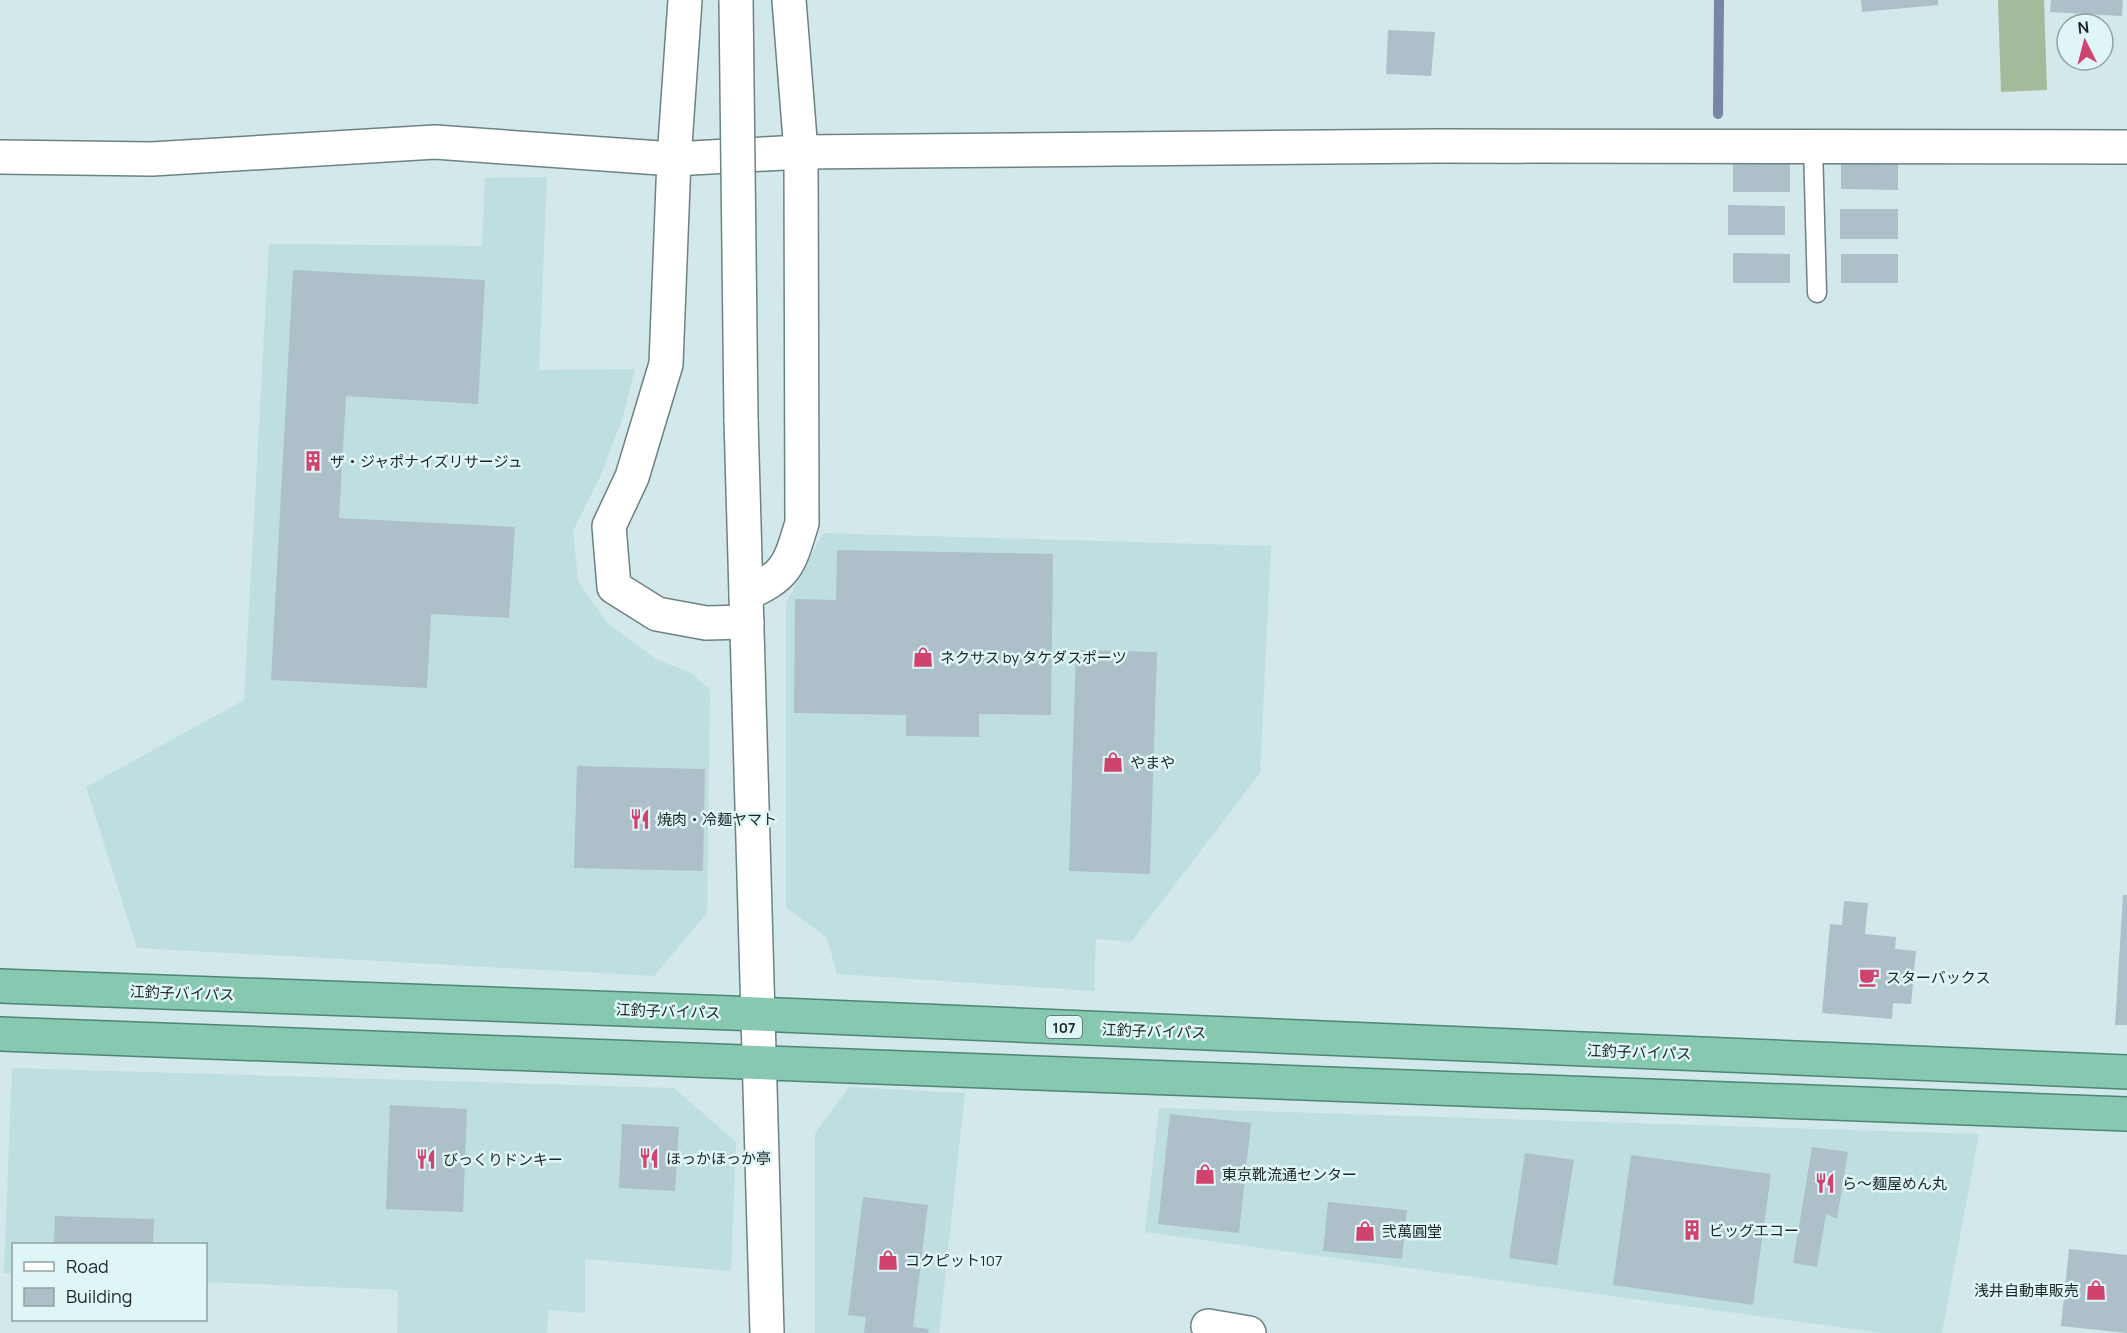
<svg xmlns="http://www.w3.org/2000/svg" width="2127" height="1333" font-family="Manrope,'Noto Sans JP',sans-serif">
	<rect width="100%" height="100%" fill="#d2e8ea"/>
	<!-- built -->
	<g fill="#bfdee0">
		<polygon points="547,177 539,370 635,369 623,417 600,477 573,531 578,581 607,623 656,659 693,674 710,690 707,913 654,976 137,948 86,787 244,700 269,244 482,246 485,178"/>
		<polygon points="823,533 1271,546 1260,773 1131,942 1096,939 1094,991 837,974 827,938 786,907 786,603"/>
		<polygon points="12,1068 674,1088 736,1142 731,1271 585,1259 585,1313 548,1310 547,1333 397,1333 398,1290 206,1282 206,1244 14,1244 13,1273 4,1273"/>
		<polygon points="849,1087 965,1093 939,1333 815,1333 815,1133"/>
		<polygon points="1159,1108 1979,1134 1942,1333 1882,1333 1145,1232"/>
	</g>
	<!-- green -->
	<polygon fill="#a5ba9b" points="1998,0 2044,0 2047,90 2001,92"/>
	<g fill="none" stroke-linecap="round" stroke-linejoin="round">
		<!-- stream -->
		<polyline stroke="#7885a6" stroke-width="10" points="1718,114 1719,0"/>
	</g>
	<!-- building -->
	<g fill="#adbfc9">
		<polygon points="1861,0 1938,0 1938,5 1862,12"/>
		<polygon points="2051,0 2123,0 2122,16 2050,12"/>
		<polygon points="1388,30 1435,32 1431,76 1386,74"/>
		<polygon points="1841,160 1898,160 1898,190 1841,189"/>
		<rect x="1733" y="163" width="57" height="29"/>
		<polygon points="1728,205 1785,206 1785,235 1728,235"/>
		<rect x="1840" y="209" width="58" height="30"/>
		<polygon points="1733,253 1790,254 1790,283 1733,283"/>
		<rect x="1841" y="254" width="57" height="29"/>
		<polygon points="293,270 485,280 478,404 346,396 339,518 515,527 509,618 431,614 427,688 271,680"/>
		<polygon points="837,550 1053,554 1051,715 979,714 979,737 906,736 906,715 794,713 795,599 836,600"/>
		<polygon points="1076,650 1157,652 1150,874 1069,871"/>
		<polygon points="577,766 705,769 703,871 574,868"/>
		<polygon points="2123,895 2127,895 2127,1025 2115,1025"/>
		<polygon points="1844,901 1868,903 1865,934 1896,937 1895,949 1916,951 1911,1004 1893,1003 1892,1019 1822,1013 1830,924 1842,925"/>
		<polygon points="390,1105 467,1109 463,1212 386,1209"/>
		<polygon points="1170,1114 1251,1123 1239,1233 1158,1224"/>
		<polygon points="622,1124 679,1127 675,1191 619,1188"/>
		<polygon points="1812,1147 1848,1152 1837,1219 1826,1214 1817,1267 1793,1263"/>
		<polygon points="1525,1153 1574,1160 1557,1265 1509,1258"/>
		<polygon points="1631,1155 1771,1174 1753,1305 1613,1285"/>
		<polygon points="863,1197 928,1205 913,1327 929,1329 928,1333 864,1333 866,1317 848,1315"/>
		<polygon points="1328,1202 1407,1210 1402,1259 1323,1251"/>
		<polygon points="55,1216 154,1219 153,1244 54,1244"/>
		<polygon points="2069,1249 2127,1255 2127,1333 2061,1326"/>
	</g>
	<g fill="none" stroke-linecap="round" stroke-linejoin="round">
		<!-- service casing -->
		<g stroke="#6d8283" stroke-width="21">
			<polyline id="service" points="1813,146 1817,293"/>
		</g>
		<!-- minor casing -->
		<g stroke="#6d8283" stroke-width="36">
			<g id="minor">
				<polyline points="685,0 674,159 666,364 632,477 609,526 614,587 657,614 706,623 747,622"/>
				<path d="M746 594C788 575 789 565 802 523L801 152 789 0"/>
				<polyline points="1208,1326 1249,1333"/>
			</g>
		</g>
		<!-- tertiary casing -->
		<g stroke="#6d8283" stroke-width="36">
			<g id="tertiary">
				<polyline points="0,157 152,159 435,142 674,159 801,152 1438,146 2127,147"/>
				<polyline points="741,419 767,1333"/>
			</g>
		</g>
		<!-- trunk casing -->
		<g stroke="#4e8673" stroke-width="36">
			<g id="trunk">
				<polyline points="0,986 758,1014 2127,1072"/>
				<polyline points="0,1034 2127,1114"/>
			</g>
		</g>
		<!-- service -->
		<use href="#service" stroke="#fff" stroke-width="18"/>
		<!-- minor -->
		<use href="#minor" stroke="#fff" stroke-width="33"/>
		<!-- tertiary -->
		<use href="#tertiary" stroke="#fff" stroke-width="33"/>
		<!-- trunk -->
		<use href="#trunk" stroke="#87c8b0" stroke-width="33"/>
		<!-- tertiary-bridge casing -->
		<g stroke="#6d8283" stroke-width="36" stroke-linecap="butt">
			<polyline id="tertiary-bridge" points="736,0 741,419"/>
		</g>
		<!-- tertiary-bridge -->
		<use href="#tertiary-bridge" stroke="#fff" stroke-width="33"/>
	</g>
	<!-- icons -->
	<defs>
		<g id="building-bare" transform="scale(1.62)"><path d="M-4-6H4V6H1V3H-1V6H-4ZM-2.5-4.3h1.7v1.8h-1.7ZM.8-4.3h1.7v1.8H.8ZM-2.5-1h1.7V.8h-1.7ZM.8-1h1.7V.8H.8Z" fill="#d1436f" stroke="#dff6f7" stroke-width="2.5" paint-order="stroke"/></g>
		<g id="shop-bare" transform="scale(1.62)"><path d="M-5-2.5h2.3a2.7 3.5 0 0 1 5.4 0H5L5.5 6h-11ZM-1.5-2.5h3a1.5 2.3 0 0 0-3 0Z" fill="#d1436f" stroke="#dff6f7" stroke-width="2.5" paint-order="stroke"/></g>
		<g id="restaurant-bare" transform="scale(1.62)"><path d="M-5-6h1v4h1v-4h1v4h1v-4h1v5L-1.5 .5V6h-2V.5L-5-1ZM5-6V6H3V1.5H1.5Q1.5-4 5-6Z" fill="#d1436f" stroke="#dff6f7" stroke-width="2.5" paint-order="stroke"/></g>
		<g id="cafe-bare" transform="scale(1.62)"><path d="M-5.5-4.5H6V0H3Q3 3.5 0 3.5H-2.5Q-5.5 3.5-5.5 0ZM3-3.2v2h1.7v-2ZM-6 4.5H4V6H-6Z" fill="#d1436f" stroke="#dff6f7" stroke-width="2.5" paint-order="stroke"/></g>
	</defs>
	<g fill-rule="evenodd">
		<use href="#building-bare" x="313" y="461"/>
		<use href="#shop-bare" x="923" y="657"/>
		<use href="#shop-bare" x="1113" y="762"/>
		<use href="#restaurant-bare" x="640" y="819"/>
		<use href="#cafe-bare" x="1869" y="977"/>
		<use href="#restaurant-bare" x="649" y="1158"/>
		<use href="#restaurant-bare" x="426" y="1159"/>
		<use href="#shop-bare" x="1205" y="1174"/>
		<use href="#restaurant-bare" x="1825" y="1183"/>
		<use href="#building-bare" x="1692" y="1230"/>
		<use href="#shop-bare" x="1365" y="1231"/>
		<use href="#shop-bare" x="888" y="1260"/>
		<use href="#shop-bare" x="2096" y="1290"/>
	</g>
	<g text-anchor="middle" dominant-baseline="central" stroke-width="5" stroke-linejoin="round" paint-order="stroke">
		<!-- shield labels -->
		<rect fill="#dff6f7" stroke="#566364" stroke-width="1.5" x="1046" y="1016" width="36" height="22" rx="4.5"/>
		<g font-size="14" font-weight="bold" fill="#1c2425">
			<text x="1064" y="1027">107</text>
		</g>
		<!-- poi labels -->
		<g font-size="15" fill="#1c2425" stroke="#dff6f7" text-anchor="start">
			<text x="330" y="461">ザ・ジャポナイズリサージュ</text>
			<text x="940" y="657">ネクサス by タケダスポーツ</text>
			<text x="1130" y="762">やまや</text>
			<text x="657" y="819">焼肉・冷麺ヤマト</text>
			<text x="1886" y="977">スターバックス</text>
			<text x="666" y="1158">ほっかほっか亭</text>
			<text x="443" y="1159">びっくりドンキー</text>
			<text x="1222" y="1174">東京靴流通センター</text>
			<text x="1842" y="1183">ら〜麺屋めん丸</text>
			<text x="1709" y="1230">ビッグエコー</text>
			<text x="1382" y="1231">弐萬圓堂</text>
			<text x="905" y="1260">コクピット107</text>
			<text x="2079" y="1290" text-anchor="end">浅井自動車販売</text>
		</g>
		<!-- street labels -->
		<g font-size="15" fill="#1c2425" stroke="#dff6f7">
			<text transform="translate(182 993) rotate(2)">江釣子バイパス</text>
			<text transform="translate(668 1011) rotate(2)">江釣子バイパス</text>
			<text transform="translate(1154 1031) rotate(2)">江釣子バイパス</text>
			<text transform="translate(1639 1052) rotate(2)">江釣子バイパス</text>
		</g>
	</g>
	<!-- legend -->
	<rect x="12" y="1243" width="195" height="78" fill="#dff6f7" stroke="#91a2a3" stroke-width="1.5"/>
	<rect x="24" y="1262" width="30" height="9" fill="#ffffff" stroke="#91a2a3" stroke-width="1.5"/>
	<text x="66" y="1273" font-size="18" fill="#1c2425">Road</text>
	<rect x="24" y="1288" width="30" height="18" fill="#adbfc9" stroke="#91a2a3" stroke-width="1.5"/>
	<text x="66" y="1303" font-size="18" fill="#1c2425">Building</text>
	<!-- north arrow -->
	<g transform="translate(2085 42) rotate(354)"><circle r="28" fill="#dff6f7" stroke="#91a2a3" stroke-width="1.5"/>
	<path d="M0-4.5L10 22L0 15L-10 22Z" fill="#d1436f"/>
	<text y="-9" font-size="16" font-weight="bold" text-anchor="middle" fill="#1c2425">N</text>
	</g>
</svg>
